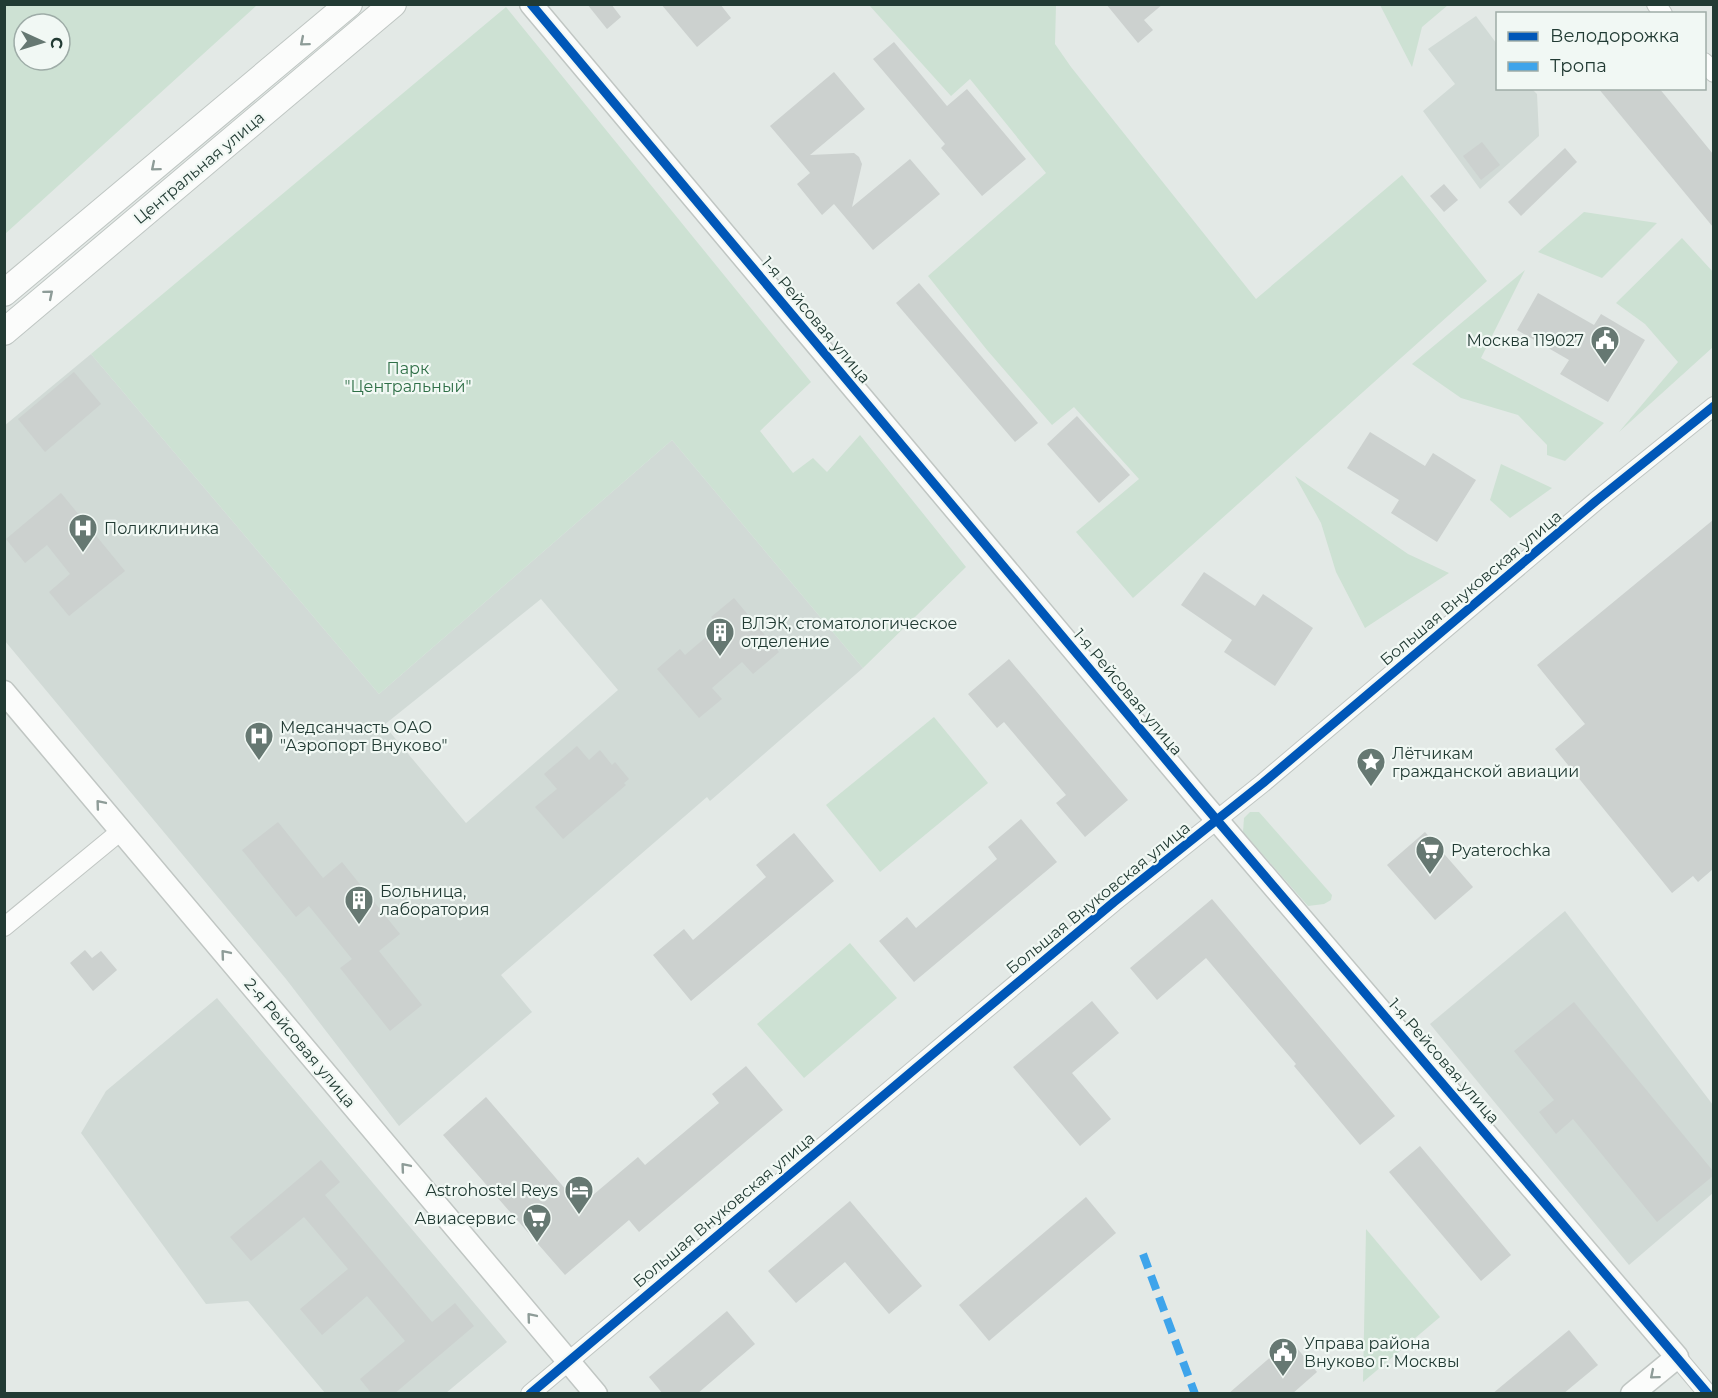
<svg xmlns="http://www.w3.org/2000/svg" width="1718" height="1398" font-family="Montserrat,sans-serif">
	<rect width="100%" height="100%" fill="#e3e9e6"/>
	<!-- built -->
	<g fill="#d1dad6" fill-rule="evenodd">
		<polygon points="1476,16 1497,44 1498,88 1532,89 1537,94 1539,136 1480,189 1423,111 1455,84 1428,49"/>
		<path d="M91 354 379 694 672 440 863 668 710 801 707 797 501 975 532 1012 399 1126 286 979 5 641 4 426ZM541 599 618 690 466 823 384 725Z"/>
		<polygon points="1565,911 1713,1105 1713,1193 1629,1265 1430,1024"/>
		<polygon points="217,998 507,1342 446,1393 325,1393 248,1301 206,1304 81,1133 106,1091"/>
	</g>
	<!-- green -->
	<g fill="#cde1d3" fill-rule="evenodd">
		<path d="M5 4H257V5L5 234ZM24 24H60V60H24Z"/>
		<polygon points="869,5 1056,5 1055,44 1071,67 1256,299 1402,175 1487,281 1133,598 1076,532 1139,479 1074,407 1052,425 987,350 928,276 1046,173 970,79 951,96"/>
		<polygon points="1380,5 1448,5 1422,27 1412,67"/>
		<polygon points="506,7 811,382 760,431 793,473 813,458 827,472 860,435 966,567 863,668 672,440 379,694 91,354"/>
		<polygon points="1584,212 1657,223 1602,278 1538,252"/>
		<polygon points="1682,238 1713,272 1713,347 1619,432 1678,362 1645,324 1616,303"/>
		<polygon points="1525,270 1481,358 1604,423 1565,461 1547,455 1547,445 1518,415 1461,398 1412,364"/>
		<polygon points="1501,464 1552,488 1510,518 1490,500"/>
		<polygon points="1295,476 1408,554 1449,573 1365,628 1336,572 1321,523"/>
		<polygon points="934,717 988,783 880,872 826,805"/>
		<polygon points="1250,812 1259,812 1332,895 1331,900 1324,904 1308,906 1243,832 1244,818"/>
		<polygon points="850,943 897,998 804,1078 757,1024"/>
		<polygon points="1366,1229 1440,1317 1363,1382"/>
	</g>
	<!-- building -->
	<g fill="#ccd1cf">
		<polygon points="587,4 611,4 621,17 607,29"/>
		<polygon points="661,4 720,4 731,18 697,47"/>
		<polygon points="1106,4 1163,4 1144,20 1153,30 1138,43"/>
		<polygon points="894,42 947,106 967,89 1026,159 982,196 941,148 945,144 873,59"/>
		<polygon points="834,72 865,109 810,155 854,153 859,157 862,164 852,207 910,159 940,194 873,250 834,204 822,215 797,184 810,173 770,126"/>
		<polygon points="1598,88 1659,88 1713,154 1713,227"/>
		<polygon points="1482,142 1500,165 1481,180 1463,156"/>
		<polygon points="1565,148 1577,162 1521,216 1508,202"/>
		<polygon points="1444,184 1458,200 1444,212 1430,196"/>
		<polygon points="919,283 1038,423 1015,442 896,303"/>
		<polygon points="1538,293 1594,325 1601,314 1645,340 1608,402 1560,374 1569,360 1517,330"/>
		<polygon points="74,372 101,404 45,452 18,419"/>
		<polygon points="1077,416 1130,475 1099,503 1047,444"/>
		<polygon points="1370,432 1425,466 1433,453 1476,480 1437,542 1391,513 1399,500 1347,468"/>
		<polygon points="61,493 125,571 69,616 49,592 70,574 47,545 25,563 6,539"/>
		<polygon points="1713,520 1713,869 1698,882 1693,876 1672,893 1555,749 1585,724 1537,665"/>
		<polygon points="1204,572 1255,606 1263,594 1313,628 1275,686 1224,652 1232,640 1181,605"/>
		<polygon points="734,598 779,652 753,674 742,662 712,688 722,699 699,718 657,669 680,649 685,655 719,626 711,617"/>
		<polygon points="1009,659 1128,800 1085,837 1056,803 1066,795 1004,722 997,728 968,694"/>
		<polygon points="577,746 589,760 600,750 612,765 615,762 629,779 624,783 626,785 563,839 535,807 557,789 544,774"/>
		<polygon points="1021,819 1057,862 914,982 879,941 907,917 916,928 997,859 988,847"/>
		<polygon points="278,822 323,878 342,862 400,934 379,951 422,1005 390,1031 340,968 352,959 309,906 296,917 242,850"/>
		<polygon points="1425,832 1473,887 1435,920 1387,865"/>
		<polygon points="794,833 834,881 691,1001 653,955 684,929 693,940 766,877 756,865"/>
		<polygon points="1212,899 1395,1116 1360,1145 1294,1066 1296,1064 1206,958 1157,1000 1130,968"/>
		<polygon points="85,950 92,958 101,951 117,970 93,991 70,963"/>
		<polygon points="1092,1001 1119,1033 1072,1073 1111,1119 1080,1146 1013,1067"/>
		<polygon points="1574,1002 1713,1171 1713,1176 1657,1222 1573,1119 1556,1134 1539,1112 1554,1100 1514,1051"/>
		<polygon points="746,1066 783,1110 639,1232 629,1220 565,1275 443,1135 486,1097 580,1206 638,1157 645,1165 719,1103 712,1094"/>
		<polygon points="1420,1146 1511,1255 1481,1281 1389,1172"/>
		<polygon points="321,1160 340,1182 325,1195 432,1322 455,1303 474,1326 394,1394 372,1394 360,1379 405,1341 367,1296 322,1335 300,1309 348,1269 304,1217 251,1261 230,1237"/>
		<polygon points="1086,1197 1116,1233 989,1341 959,1305"/>
		<polygon points="850,1201 922,1286 889,1314 845,1262 796,1303 768,1271"/>
		<polygon points="727,1311 755,1344 697,1394 663,1394 649,1377"/>
		<polygon points="1569,1330 1598,1365 1563,1394 1492,1394"/>
		<polygon points="1290,1340 1317,1372 1292,1394 1228,1394"/>
	</g>
	<g fill="none" stroke-linecap="round" stroke-linejoin="round">
		<!-- minor casing -->
		<g stroke="#c0c6c3" stroke-width="20">
			<g id="minor">
				<polyline points="1656,4 1663,14"/>
				<polyline points="1704,62 1714,73"/>
				<polyline points="4,927 122,830"/>
				<polyline points="1677,1357 1708,1394"/>
				<polyline points="530,1394 954,1036 1114,902 1263,783 1596,501 1714,406"/>
			</g>
		</g>
		<!-- tertiary casing -->
		<g stroke="#c0c6c3" stroke-width="25">
			<g id="tertiary">
				<polyline points="531,4 1198,798 1677,1357 1632,1394"/>
				<polyline points="4,692 596,1394"/>
			</g>
		</g>
		<!-- secondary casing -->
		<g stroke="#bfc6c3" stroke-width="28">
			<g id="secondary">
				<polyline points="4,293 349,4"/>
				<polyline points="4,332 393,4"/>
			</g>
		</g>
		<!-- minor -->
		<use href="#minor" stroke="#fbfcfb" stroke-width="18"/>
		<!-- tertiary -->
		<use href="#tertiary" stroke="#fbfcfb" stroke-width="22"/>
		<!-- secondary -->
		<use href="#secondary" stroke="#fbfcfb" stroke-width="26"/>
		<!-- quiet -->
		<polyline stroke="#3ea4eb" stroke-width="8" stroke-dasharray="15 8" stroke-linecap="butt" points="1143,1254 1195,1394"/>
		<!-- cycleway casing -->
		<g stroke="#f1f8f4" stroke-width="13">
			<g id="cycleway">
				<polyline points="531,4 1198,798 1708,1394"/>
				<polyline points="530,1394 954,1036 1114,902 1263,783 1596,501 1714,406"/>
			</g>
		</g>
		<!-- cycleway -->
		<use href="#cycleway" stroke="#0057b8" stroke-width="9"/>
	</g>
	<!-- one-way arrows -->
	<defs><path id="oneway-chevron" d="M-2-3.5L2.5 0L-2 3.5" fill="none" stroke-width="1.6" stroke-linecap="round" stroke-linejoin="round" transform="scale(1.5)"/></defs>
	<g stroke="#8e9c98">
		<use href="#oneway-chevron" transform="translate(304 42) rotate(140)"/>
		<use href="#oneway-chevron" transform="translate(155 167) rotate(140)"/>
		<use href="#oneway-chevron" transform="translate(49 294) rotate(-40)"/>
		<use href="#oneway-chevron" transform="translate(100 804) rotate(-130)"/>
		<use href="#oneway-chevron" transform="translate(225 954) rotate(-130)"/>
		<use href="#oneway-chevron" transform="translate(405 1167) rotate(-130)"/>
		<use href="#oneway-chevron" transform="translate(531 1317) rotate(-130)"/>
		<use href="#oneway-chevron" transform="translate(1654 1375) rotate(140)"/>
	</g>
	<!-- icons -->
	<defs>
		<g id="civic-pin" transform="scale(1.5)"><path d="M0 17L-7.5 6A9.5 9.5 0 1 1 7.5 6Z" fill="#667872" stroke="#f1f8f4"/><path d="M-.6-6.5H3V-4.5H.6V-3L4-1V1h2V6H-6V1h2V-1L-.6-3ZM-1.2 2.5V6h2.4V2.5Z" fill="#fff"/></g>
		<g id="hospital-pin" transform="scale(1.5)"><path d="M0 17L-7.5 6A9.5 9.5 0 1 1 7.5 6Z" fill="#667872" stroke="#f1f8f4"/><path d="M-5-5h3v3.5h4V-5h3V5h-3V1.5h-4V5h-3Z" fill="#fff"/></g>
		<g id="building-pin" transform="scale(1.5)"><path d="M0 17L-7.5 6A9.5 9.5 0 1 1 7.5 6Z" fill="#667872" stroke="#f1f8f4"/><path d="M-4-6H4V6H1V3H-1V6H-4ZM-2.5-4.3h1.7v1.8h-1.7ZM.8-4.3h1.7v1.8H.8ZM-2.5-1h1.7V.8h-1.7ZM.8-1h1.7V.8H.8Z" fill="#fff"/></g>
		<g id="sight-pin" transform="scale(1.5)"><path d="M0 17L-7.5 6A9.5 9.5 0 1 1 7.5 6Z" fill="#667872" stroke="#f1f8f4"/><path d="M0-6L1.8-2.2L6-1.7L2.9 1.2L3.7 5.4L0 3.3L-3.7 5.4L-2.9 1.2L-6-1.7L-1.8-2.2Z" fill="#fff"/></g>
		<g id="supermarket-pin" transform="scale(1.5)"><path d="M0 17L-7.5 6A9.5 9.5 0 1 1 7.5 6Z" fill="#667872" stroke="#f1f8f4"/><path d="M-6-5.5h2.5l.6 2H6L4.5 2H-2.5L-4.4-4H-6ZM-1.5 3.2a1.3 1.3 0 1 0 .1 0ZM3 3.2a1.3 1.3 0 1 0 .1 0Z" fill="#fff"/></g>
		<g id="hotel-pin" transform="scale(1.5)"><path d="M0 17L-7.5 6A9.5 9.5 0 1 1 7.5 6Z" fill="#667872" stroke="#f1f8f4"/><path d="M-6-4.5h1.5V1H6V5H4.5V3h-9V5H-6ZM-4 0a1.8 1.8 0 1 1 3.6 0ZM.5 0V-2.5h3Q6-2.5 6 0Z" fill="#fff"/></g>
	</defs>
	<g fill-rule="evenodd">
		<use href="#civic-pin" x="1605" y="340"/>
		<use href="#hospital-pin" x="83" y="528"/>
		<use href="#building-pin" x="720" y="632"/>
		<use href="#hospital-pin" x="259" y="736"/>
		<use href="#sight-pin" x="1371" y="762"/>
		<use href="#supermarket-pin" x="1430" y="850"/>
		<use href="#building-pin" x="359" y="900"/>
		<use href="#hotel-pin" x="579" y="1190"/>
		<use href="#supermarket-pin" x="537" y="1218"/>
		<use href="#civic-pin" x="1283" y="1352"/>
	</g>
	<g text-anchor="middle" dominant-baseline="central" stroke-width="4.5" stroke-linejoin="round" paint-order="stroke">
		<!-- street labels -->
		<g font-size="16" fill="#223b34" stroke="#f1f8f4">
			<text transform="translate(199 168) rotate(-40)">Центральная улица</text>
			<text transform="translate(816 320) rotate(50)">1-я Рейсовая улица</text>
			<text transform="translate(1471 588) rotate(-40)">Большая Внуковская улица</text>
			<text transform="translate(1128 692) rotate(50)">1-я Рейсовая улица</text>
			<text transform="translate(1098 898) rotate(-39)">Большая Внуковская улица</text>
			<text transform="translate(300 1043) rotate(50)">2-я Рейсовая улица</text>
			<text transform="translate(1444 1061) rotate(49)">1-я Рейсовая улица</text>
			<text transform="translate(724 1210) rotate(-40)">Большая Внуковская улица</text>
		</g>
		<!-- poi labels -->
		<g font-size="16" fill="#223b34" stroke="#f1f8f4" text-anchor="start">
			<text x="1584" y="340" text-anchor="end">Москва 119027</text>
			<text x="104" y="528">Поликлиника</text>
			<text x="741" y="623">ВЛЭК, стоматологическое<tspan x="741" dy="18">отделение</tspan></text>
			<text x="280" y="727">Медсанчасть ОАО<tspan x="280" dy="18">"Аэропорт Внуково"</tspan></text>
			<text x="1392" y="753">Лётчикам<tspan x="1392" dy="18">гражданской авиации</tspan></text>
			<text x="1451" y="850">Pyaterochka</text>
			<text x="380" y="891">Больница,<tspan x="380" dy="18">лаборатория</tspan></text>
			<text x="558" y="1190" text-anchor="end">Astrohostel Reys</text>
			<text x="516" y="1218" text-anchor="end">Авиасервис</text>
			<text x="1304" y="1343">Управа района<tspan x="1304" dy="18">Внуково г. Москвы</tspan></text>
		</g>
		<!-- park labels -->
		<g font-size="16" fill="#2f6f47" stroke="#f1f8f4">
			<text x="408" y="368">Парк<tspan x="408" dy="18">"Центральный"</tspan></text>
		</g>
	</g>
	<!-- border -->
	<rect width="1718" height="1398" fill="none" stroke="#223b34" stroke-width="12"/>
	<!-- legend -->
	<rect x="1496" y="12" width="210" height="78" fill="#f1f8f4" stroke="#9eaca7" stroke-width="1.5"/>
	<rect x="1508" y="32" width="30" height="9" fill="#0057b8" stroke="#9eaca7" stroke-width="1.5"/>
	<text x="1550" y="42" font-size="18" fill="#223b34">Велодорожка</text>
	<rect x="1508" y="62" width="30" height="9" fill="#3ea4eb" stroke="#9eaca7" stroke-width="1.5"/>
	<text x="1550" y="72" font-size="18" fill="#223b34">Тропа</text>
	<!-- north arrow -->
	<g transform="translate(42 42) rotate(94)"><circle r="28" fill="#f1f8f4" stroke="#9eaca7" stroke-width="1.5"/>
	<path d="M0-4.5L10 22L0 15L-10 22Z" fill="#667872"/>
	<text y="-9" font-size="16" font-weight="bold" text-anchor="middle" fill="#223b34">С</text>
	</g>
</svg>
